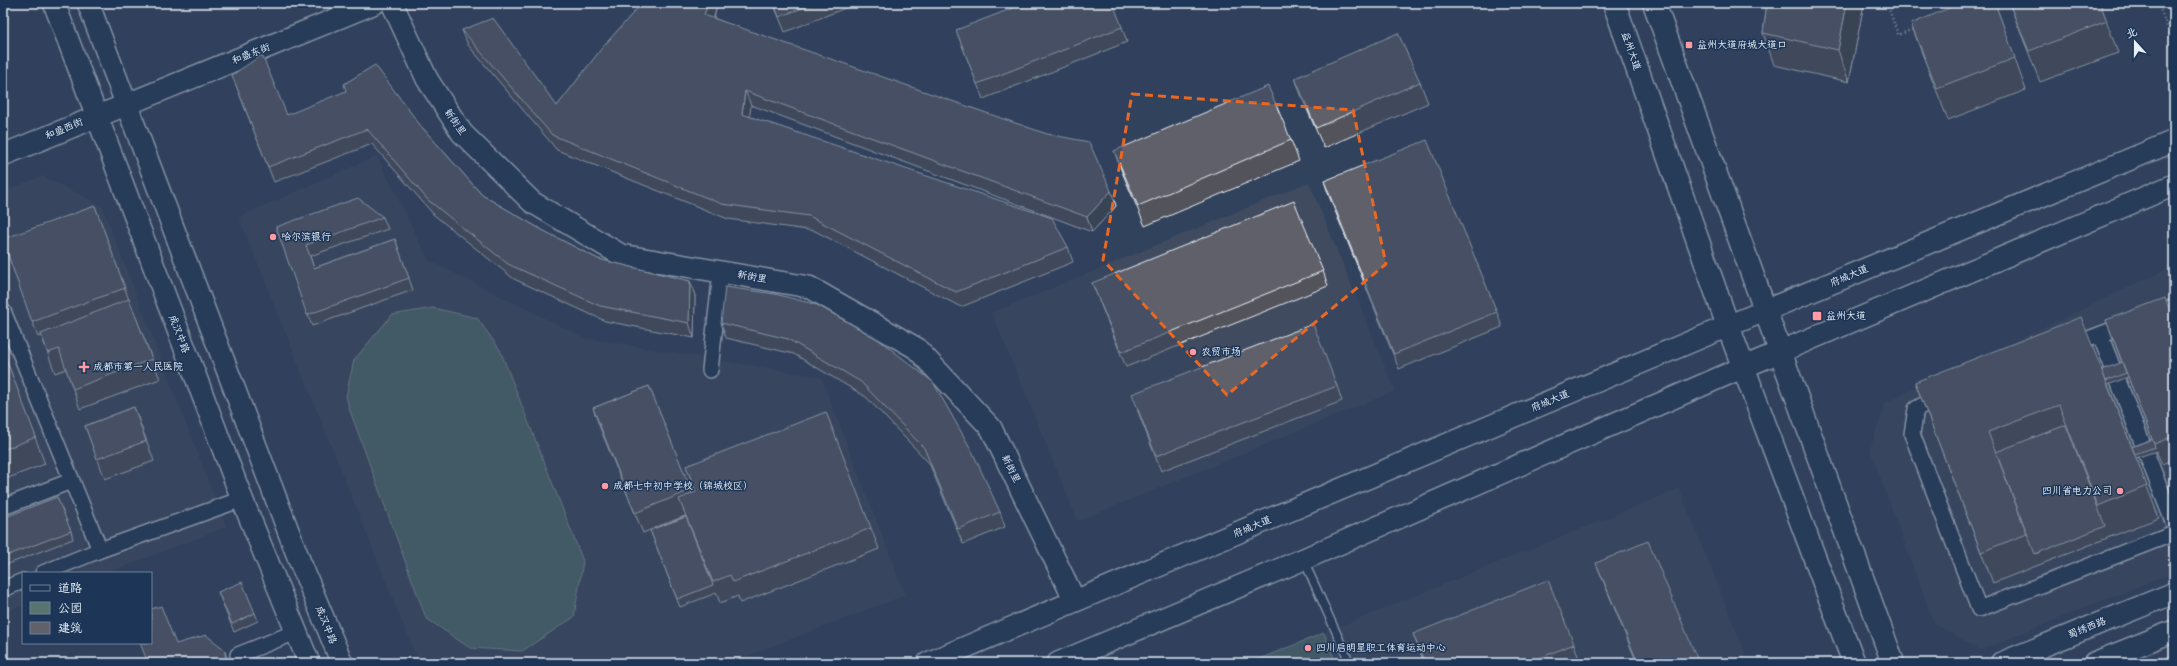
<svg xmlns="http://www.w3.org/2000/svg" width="2177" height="666" font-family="Pangolin,'LXGW WenKai TC',sans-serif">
	<rect width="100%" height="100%" fill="#31425d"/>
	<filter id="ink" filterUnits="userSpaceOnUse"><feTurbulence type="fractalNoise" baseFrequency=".025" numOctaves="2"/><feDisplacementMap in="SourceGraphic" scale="8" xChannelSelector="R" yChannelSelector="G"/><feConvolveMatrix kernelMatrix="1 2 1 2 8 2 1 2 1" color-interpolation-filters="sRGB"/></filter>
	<g filter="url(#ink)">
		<!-- built -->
		<g fill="#3f4b61">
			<polygon points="377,156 428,260 584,338 821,377 905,595 729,663 419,663 239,217"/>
			<polygon points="42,176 102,206 226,527 107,573 23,573 23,605 3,613 3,192"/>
			<polygon points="1309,182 1395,391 1078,521 992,313"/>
			<polygon points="2174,266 2174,572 1980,650 1934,623 1870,449 1886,402"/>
			<polygon points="1679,489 1749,663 1336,663 1324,633"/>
		</g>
		<!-- green -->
		<g fill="#587471" stroke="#a0b2b4">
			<polygon points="433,308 477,318 500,350 583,561 574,617 522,651 470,648 426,618 349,408 346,396 354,360 392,315"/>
			<polygon points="1324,633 1336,663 1249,663"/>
			<polygon points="2174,654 2174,663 2152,663"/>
		</g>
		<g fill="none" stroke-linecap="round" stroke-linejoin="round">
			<!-- lane casing -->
			<g stroke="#e8f1f8" stroke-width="10">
				<polyline id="lane" points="1304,561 1350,663"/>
			</g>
			<!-- street casing -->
			<g stroke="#e8f1f8" stroke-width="18">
				<g id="street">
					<polyline points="3,311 100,550 242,499"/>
					<polyline points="2151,315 2174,307"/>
					<polyline points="2100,335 2174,524"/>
					<polyline points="2070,346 2128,324"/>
					<polyline points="710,370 721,272"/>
					<polyline points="1941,395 1916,409 1912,434 1979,609 2174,533"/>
					<polyline points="3,507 71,481"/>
					<polyline points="43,573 100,550"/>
					<polyline points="3,589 23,581"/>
					<polyline points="241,663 238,655 296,632"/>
				</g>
			</g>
			<!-- secondary casing -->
			<g stroke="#e8f1f8" stroke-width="24">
				<g id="secondary">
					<polyline points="54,3 242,499 309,663"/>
					<polyline points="88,3 300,562 342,663"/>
					<polyline points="392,3 427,79 462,133 532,202 621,255 809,287 916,348 991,428 1075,601"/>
					<polyline points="3,155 375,3"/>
					<polyline points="928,663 1728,326 2174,141"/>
					<polyline points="1058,663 1304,559 1744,367 2174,185"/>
					<polyline points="2001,663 2174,593"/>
					<polyline points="2094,663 2174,631"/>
				</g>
			</g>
			<!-- primary casing -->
			<g stroke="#e8f1f8" stroke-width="25">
				<g id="primary">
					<polyline points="1614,3 1728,326 1854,663"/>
					<polyline points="1654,3 1893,663"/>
				</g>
			</g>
			<!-- path -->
			<g stroke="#e8f1f8" stroke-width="2.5" stroke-dasharray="1 3" stroke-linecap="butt">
				<polyline points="1887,3 1898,35 1916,28"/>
				<polyline points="2158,3 2174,46"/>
			</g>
			<!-- lane -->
			<use href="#lane" stroke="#1d3557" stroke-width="7"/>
			<!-- street -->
			<use href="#street" stroke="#1d3557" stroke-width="15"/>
			<!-- secondary -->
			<use href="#secondary" stroke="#1d3557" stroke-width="21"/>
			<!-- primary -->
			<use href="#primary" stroke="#1d3557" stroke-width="22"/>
		</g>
		<!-- wall -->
		<g fill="#53535b" stroke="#e8f1f8" fill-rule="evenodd">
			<polygon points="642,3 718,3 714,18 1111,191 1116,206 1092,232 751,105 749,116 1068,247 1073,262 961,307 815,231 728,219 557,150 468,45 462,30 557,106"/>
			<polygon points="773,3 858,3 785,32"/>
			<polygon points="1767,3 1864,3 1849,82 1774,65 1763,33"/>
			<polygon points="1995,3 2026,90 1948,120 1923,56 1911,24"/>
			<polygon points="2009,3 2100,3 2118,53 2040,82"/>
			<polygon points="1122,27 1127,42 983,99 956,30"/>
			<polygon points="232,75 287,115 420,125 482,195 542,230 598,259 690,281 695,296 694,338 605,321 514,279 434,215 372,144 274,182"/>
			<polygon points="1295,78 1420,82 1428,103 1324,148 1302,98"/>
			<polygon points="1291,140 1299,161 1145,226 1122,172 1114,151"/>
			<polygon points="1324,181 1497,312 1502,327 1399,369 1329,196"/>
			<polygon points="95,206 129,300 160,379 80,409 66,369 55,373 41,335 38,337 3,241"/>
			<polygon points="383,217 388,229 310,256 314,268 395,239 413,290 312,326 276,227"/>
			<polygon points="1323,271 1328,286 1126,367 1092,283"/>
			<polygon points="775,294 1000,512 1005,527 963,544 929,463 866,397 794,354 726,338 721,323"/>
			<path d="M2106 320 2174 321V459L2162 464 2156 451 2136 458 2159 518 2110 537H2109H2110L1993 583 1927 413 1915 382 2102 370 2122 363ZM2128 377 2152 439 2132 447 2108 385Z"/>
			<polygon points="3,351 45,464 3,480"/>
			<path d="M649 386 692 494 696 492 686 466 871 528 879 549 740 603 738 596 720 603 716 592V593L680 607 650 530 643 533 600 428 593 408ZM685 516V517L654 528Z"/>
			<polygon points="1337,386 1342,401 1161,471 1137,409"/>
			<polygon points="134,407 154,461 105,479 85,426"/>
			<polygon points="3,518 71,531 73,539 3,566"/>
			<polygon points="1596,563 1699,663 1637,663 1602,578"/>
			<polygon points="218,592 255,613 258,621 234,632"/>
			<polygon points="1413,634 1574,644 1579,659 1570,663 1424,663"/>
		</g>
		<!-- shaded-wall -->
		<g fill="#43444a" stroke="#e8f1f8">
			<polygon points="708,3 718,3 710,30 704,15"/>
			<polygon points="1847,3 1864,3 1849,82 1838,50"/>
			<polygon points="745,91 751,105 748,129 742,114"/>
			<polygon points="1111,191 1116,206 1092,232 1087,217"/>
			<polygon points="690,281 695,296 694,338 689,323"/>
			<polygon points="224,649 229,663 227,663"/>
		</g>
		<!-- building -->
		<g fill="#60616a" stroke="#e8f1f8">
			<polygon points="642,3 708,3 704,15 1047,134 1089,142 1111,191 1087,217 745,91 742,114 1052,218 1068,247 956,292 809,216 722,204 552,135 462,30 493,18 557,106 602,48"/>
			<polygon points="774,3 815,3 779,17"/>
			<polygon points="1026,3 1113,3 1122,27 977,84 956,30"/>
			<polygon points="1767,3 1847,3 1838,50 1763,33"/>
			<polygon points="1961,3 1995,3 2015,58 1937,88 1911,24"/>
			<polygon points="2009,3 2100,3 2107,21 2029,51"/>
			<polygon points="1398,33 1420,82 1316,128 1295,78"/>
			<polygon points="262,55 287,115 346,91 344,84 375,65 420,125 482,195 542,230 598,259 690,281 689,323 600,306 508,264 428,200 367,129 268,167 232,75"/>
			<polygon points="1268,86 1291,140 1138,206 1114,151"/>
			<polygon points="1427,140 1497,312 1394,354 1324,181"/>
			<polygon points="358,198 383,217 306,245 314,268 395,239 409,278 307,315 276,227"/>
			<polygon points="1294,201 1323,271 1121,352 1092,283"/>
			<polygon points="95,206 125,288 32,322 3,241 3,239"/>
			<polygon points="725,287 775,294 817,305 879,340 933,382 972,451 1000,512 958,529 924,448 861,382 788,339 721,323"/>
			<polygon points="2165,298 2174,321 2174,436 2154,444 2106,320"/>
			<polygon points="129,299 152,359 73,389 59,349 48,353 41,334"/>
			<polygon points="2081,317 2147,486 2098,506 2059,405 1988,432 2027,534 1981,552 1915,382"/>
			<polygon points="1313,324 1337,386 1156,456 1132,394"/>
			<polygon points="3,351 36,437 3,450"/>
			<polygon points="2122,362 2126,373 2106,381 2102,370"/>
			<polygon points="649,386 691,490 635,513 593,408"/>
			<polygon points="134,407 146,441 97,459 85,426"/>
			<polygon points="826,412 871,528 733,582 730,575 713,582 679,499 696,492 686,466"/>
			<polygon points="2066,425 2105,526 2035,554 1996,452"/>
			<polygon points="2152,439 2155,447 2135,454 2132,447"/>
			<polygon points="57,497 71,531 3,557 3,518"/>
			<polygon points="686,517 713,585 677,599 650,530"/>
			<polygon points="1648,541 1699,663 1638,663 1596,563"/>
			<polygon points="1548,580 1574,644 1527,663 1425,663 1413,634"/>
			<polygon points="242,582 255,613 232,624 218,592"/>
			<polygon points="161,606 176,644 206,635 224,649 227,663 135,663 146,658 140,643 151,643 151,609"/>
		</g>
	</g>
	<!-- marked area -->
	<path d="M0 0H2177V666H0ZM1132 94 1353 110 1386 264 1227 395 1103 260Z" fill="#31425d" fill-opacity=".55" fill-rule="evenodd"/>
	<path fill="none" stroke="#e86824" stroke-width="3" stroke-dasharray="8 5" stroke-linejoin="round" d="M1132 94 1353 110 1386 264 1227 395 1103 260Z"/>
	<!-- markers -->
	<g fill="#ff9aa2" stroke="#1d3557" stroke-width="1.5">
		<rect x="1685" y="41" width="8" height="8" rx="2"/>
		<circle cx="273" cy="237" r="4"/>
		<rect x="1812" y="311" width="10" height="10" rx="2"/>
		<circle cx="1193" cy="352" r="4"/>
		<path d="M82 361h4v4h4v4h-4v4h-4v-4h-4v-4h4z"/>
		<circle cx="605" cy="486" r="4"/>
		<circle cx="2120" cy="491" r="4"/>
		<circle cx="1308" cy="648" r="4"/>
	</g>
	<g text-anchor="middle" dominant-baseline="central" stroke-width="3" stroke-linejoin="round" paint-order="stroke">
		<!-- poi labels -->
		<g font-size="10" fill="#e8f1f8" stroke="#1d3557" text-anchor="start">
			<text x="1697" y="45">益州大道府城大道口</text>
			<text x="281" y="237">哈尔滨银行</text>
			<text x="1826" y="316">益州大道</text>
			<text x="1201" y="352">农贸市场</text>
			<text x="93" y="367">成都市第一人民医院</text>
			<text x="613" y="486">成都七中初中学校（锦城校区）</text>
			<text x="2112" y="491" text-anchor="end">四川省电力公司</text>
			<text x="1316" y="648">四川启明星职工体育运动中心</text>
		</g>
		<!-- street labels -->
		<g font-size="10" fill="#e8f1f8" stroke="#1d3557">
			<text transform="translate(1631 51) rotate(71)">益州大道</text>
			<text transform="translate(251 54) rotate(-22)">和盛东街</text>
			<text transform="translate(455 122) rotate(55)">新街里</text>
			<text transform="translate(64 129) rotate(-23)">和盛西街</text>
			<text transform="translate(1849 276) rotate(-23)">府城大道</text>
			<text transform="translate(752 277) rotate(10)">新街里</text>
			<text transform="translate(179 334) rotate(69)">成汉中路</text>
			<text transform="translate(1550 401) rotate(-23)">府城大道</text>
			<text transform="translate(1011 469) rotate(64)">新街里</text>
			<text transform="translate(1252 527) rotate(-23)">府城大道</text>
			<text transform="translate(326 625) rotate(68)">成汉中路</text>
			<text transform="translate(2087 628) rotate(-22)">蜀绣西路</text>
		</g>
	</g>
	<!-- margin -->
	<rect width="2177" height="666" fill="none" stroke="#1d3557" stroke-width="16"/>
	<rect x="8" y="8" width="2161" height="650" fill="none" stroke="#e8f1f8" stroke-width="1.5" filter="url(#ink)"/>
	<!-- legend -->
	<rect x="22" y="572" width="130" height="72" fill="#1d3557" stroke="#6e8097"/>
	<rect x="30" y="585" width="20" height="6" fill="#1d3557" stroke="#6e8097"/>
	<text x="58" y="592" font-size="12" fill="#e8f1f8">道路</text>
	<rect x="30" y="602" width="20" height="12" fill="#587471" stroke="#6e8097"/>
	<text x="58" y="612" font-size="12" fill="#e8f1f8">公园</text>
	<rect x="30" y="622" width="20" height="12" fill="#60616a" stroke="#6e8097"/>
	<text x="58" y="632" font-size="12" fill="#e8f1f8">建筑</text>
	<!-- north arrow -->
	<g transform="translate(2135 42) rotate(339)" stroke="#1d3557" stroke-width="3" paint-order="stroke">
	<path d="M0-3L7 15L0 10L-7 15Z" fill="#e8f1f8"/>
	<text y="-6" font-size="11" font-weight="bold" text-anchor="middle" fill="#e8f1f8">北</text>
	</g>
</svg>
